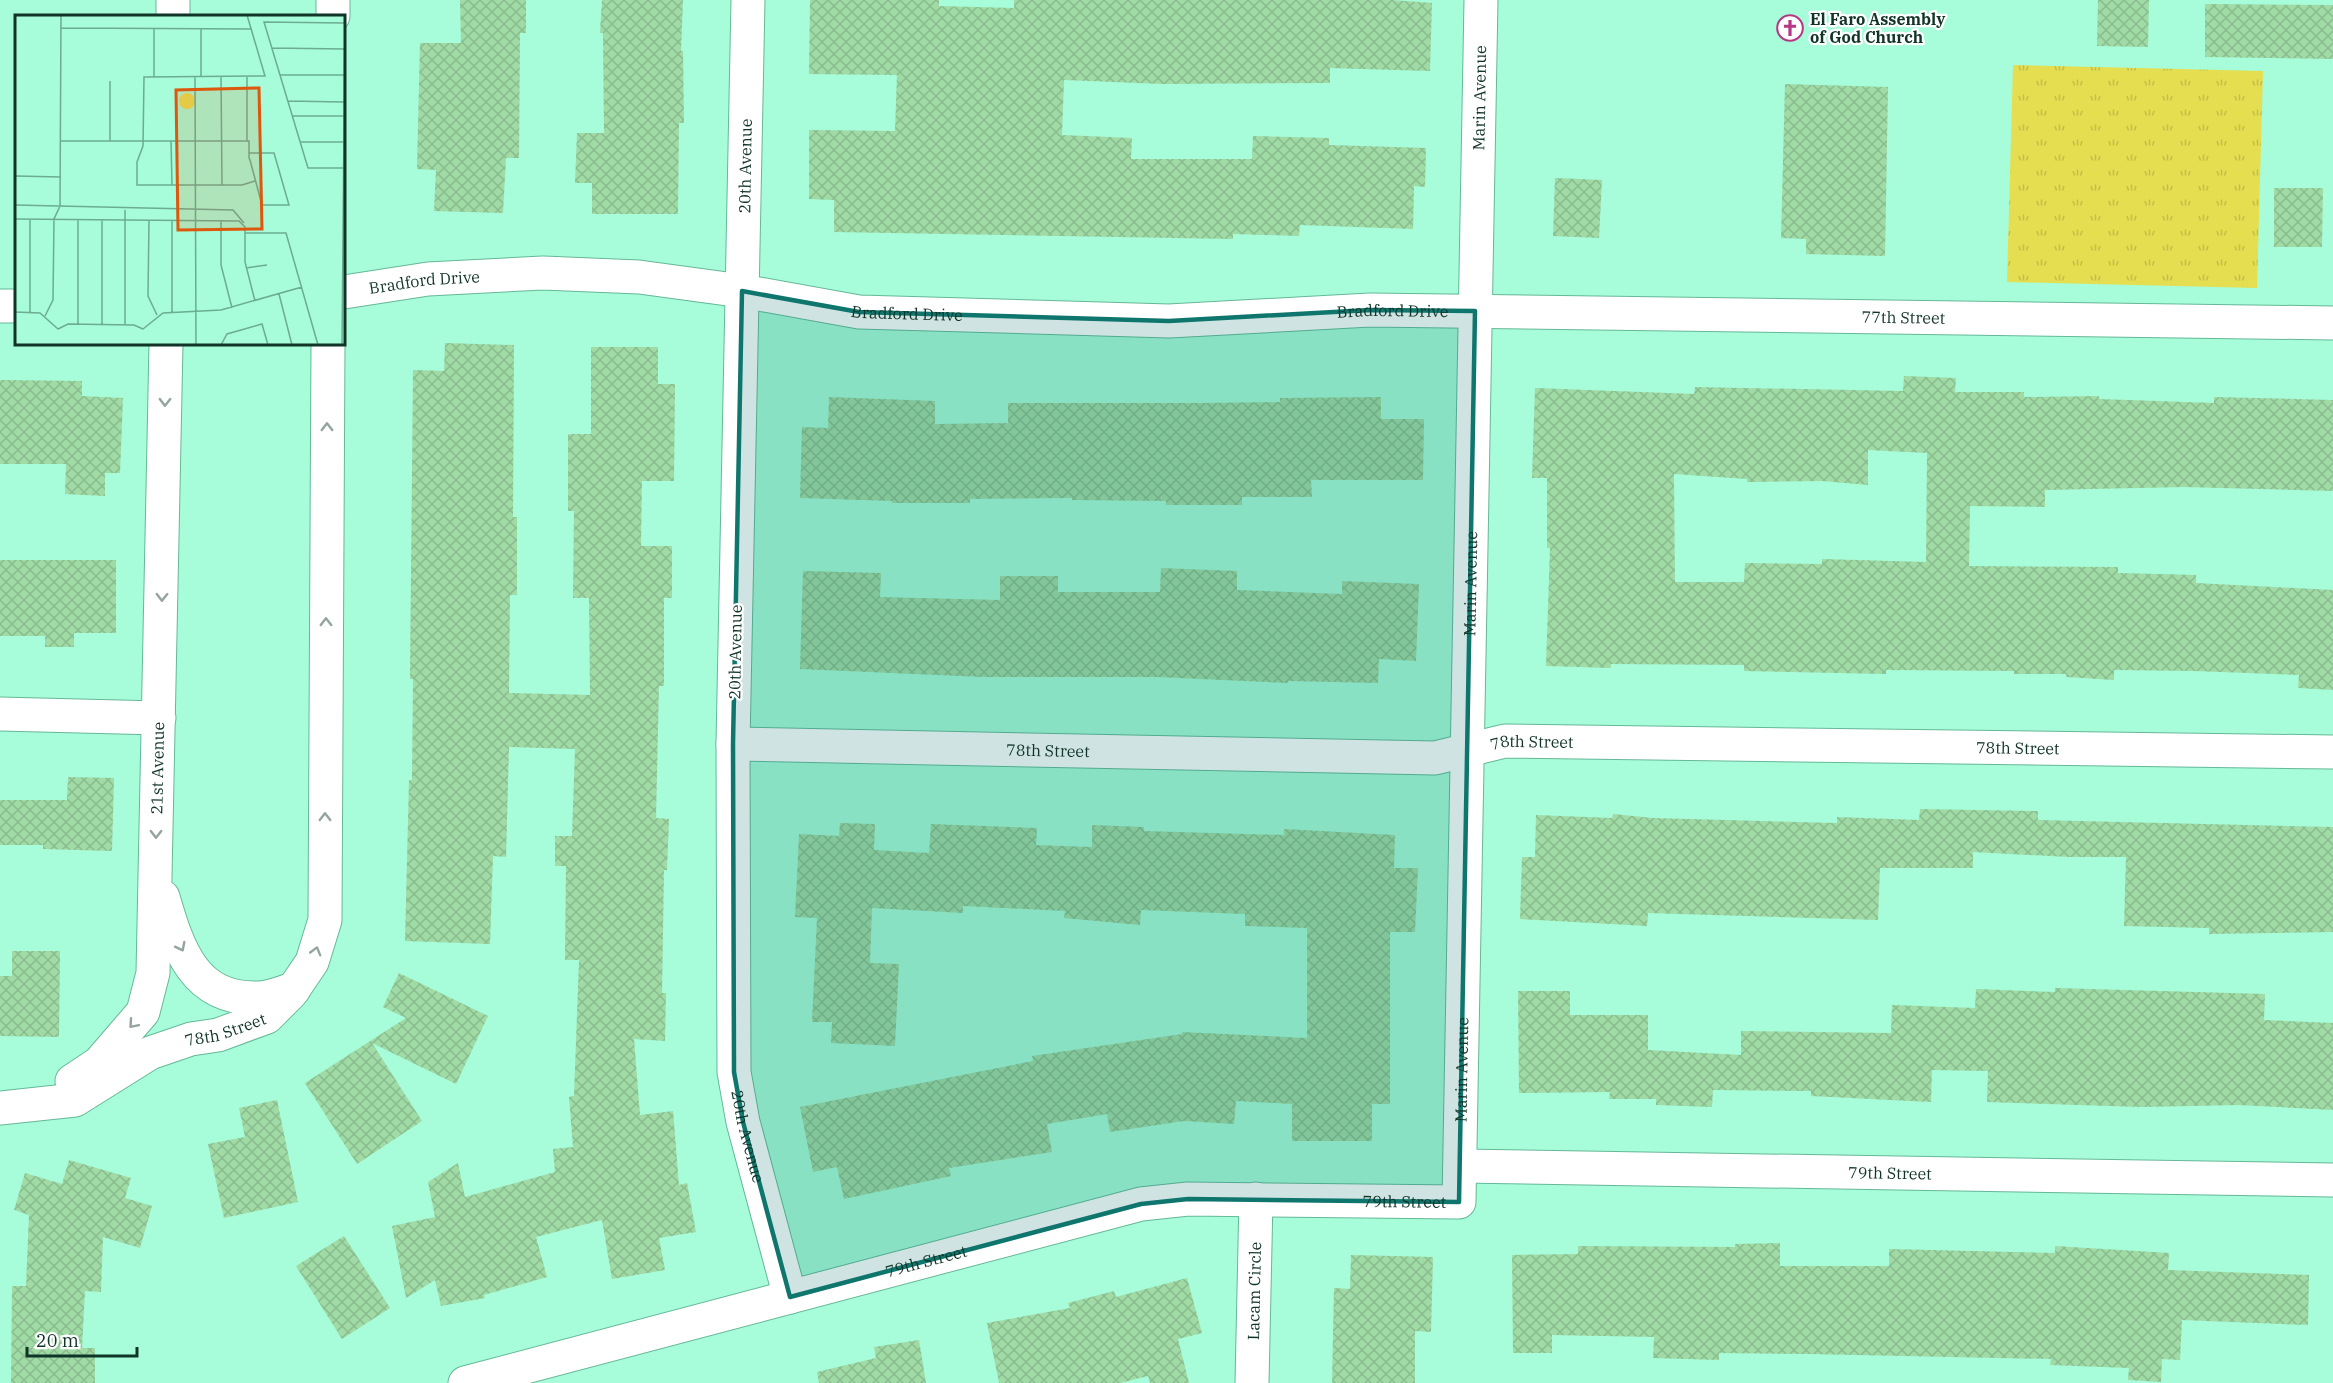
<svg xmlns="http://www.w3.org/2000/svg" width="2333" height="1383" font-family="'IBM Plex Serif',serif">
	<defs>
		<pattern id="grass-tufts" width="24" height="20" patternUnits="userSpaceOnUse" patternTransform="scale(1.5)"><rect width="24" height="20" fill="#e5de50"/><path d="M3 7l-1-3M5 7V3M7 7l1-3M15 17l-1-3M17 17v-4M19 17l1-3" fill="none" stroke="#c3bf46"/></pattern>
		<pattern id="building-cross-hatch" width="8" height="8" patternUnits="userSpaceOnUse" patternTransform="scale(1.5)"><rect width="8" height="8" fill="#a0daa5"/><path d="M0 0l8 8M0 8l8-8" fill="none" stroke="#89bc8e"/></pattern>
	</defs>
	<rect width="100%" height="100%" fill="#a7fcd9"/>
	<!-- grass -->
	<polygon fill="url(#grass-tufts)" points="2013,65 2263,71 2257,288 2007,282"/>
	<!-- building -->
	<g fill="url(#building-cross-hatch)" fill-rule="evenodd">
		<polygon points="460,0 526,0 526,33 520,33 519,158 506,158 503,213 434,211 436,170 417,169 420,43 461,43"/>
		<polygon points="602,0 683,0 681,51 683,51 684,123 679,123 678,214 592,214 592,183 575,183 577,133 604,133 603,33 600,33"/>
		<polygon points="810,0 939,0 939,6 1014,8 1014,0 1392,0 1432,3 1430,71 1330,68 1330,83 1162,84 1064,80 1062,135 1132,138 1131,159 1252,159 1253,136 1329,138 1329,145 1426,148 1425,187 1414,186 1413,229 1300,225 1299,236 1233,234 1233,239 834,232 834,200 809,199 809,130 895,131 897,75 809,74"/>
		<polygon points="2098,0 2149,0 2148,47 2097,46"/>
		<polygon points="2205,4 2333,5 2333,59 2205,57"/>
		<polygon points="1785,84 1888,87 1885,256 1806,254 1806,239 1781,238"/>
		<polygon points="1555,178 1602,180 1599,238 1553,236"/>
		<polygon points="2274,188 2323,188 2322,247 2274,247"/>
		<polygon points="445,343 514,345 513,517 517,517 517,595 510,595 509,693 590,695 589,598 573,598 574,511 568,511 568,434 591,434 591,347 658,347 658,384 675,384 674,481 642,481 641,546 672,546 672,598 664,598 664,686 659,686 656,818 669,819 667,870 664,870 662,993 666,993 665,1041 634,1039 640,1115 673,1111 679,1185 687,1183 696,1232 659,1238 665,1270 612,1279 602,1220 536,1237 547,1277 484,1295 485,1298 441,1306 435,1280 406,1298 392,1226 435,1217 428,1182 458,1163 465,1197 555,1172 553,1149 573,1147 569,1097 574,1096 579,960 565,960 566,866 555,866 555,836 572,836 575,749 509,747 506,857 493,856 490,944 405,941 409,780 412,780 413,679 410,679 413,370 444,371"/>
		<path d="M1904 376 1956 378 1955 392H2024V397L2099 396V399L2214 403V397L2333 400V491L2184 487 2045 490V507L1970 506 1969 566 2118 567V573L2196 575V583L2333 590V690L2298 688 2299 675 2194 671 2114 670V680L2066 677V674H2014V671L1886 670V674L1744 671V665L1611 664V668L1546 666 1550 548H1547V478H1532L1535 388 1694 394 1695 387 1903 391ZM1868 450 1927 453 1926 562 1822 559V564L1745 563 1744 582H1675L1674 474 1747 479V482L1823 481 1868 485Z"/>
		<polygon points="0,380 82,381 82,396 123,398 120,473 105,473 105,496 65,494 66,464 0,464"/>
		<polygon points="829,397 935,401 935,424 1008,423 1008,403 1203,403 1280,402 1280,398 1381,397 1381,419 1424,419 1423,480 1311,480 1312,497 1242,497 1242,505 1166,505 1166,501 1072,500 1072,498 970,499 970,503 892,503 892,501 800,498 802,427 828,428"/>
		<polygon points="0,560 116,560 116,633 74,633 74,647 45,647 45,636 0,636"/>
		<polygon points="1161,568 1237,571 1237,590 1342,594 1342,581 1419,584 1416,661 1379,659 1378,683 1288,681 1288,683 1157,677 983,677 800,669 803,571 881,573 880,597 1000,600 1000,576 1058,576 1058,592 1160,592"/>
		<polygon points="68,777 114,778 112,851 43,849 43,845 0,845 0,800 67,800"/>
		<polygon points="1920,809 2038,811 2038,820 2333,827 2333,932 2209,934 2209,928 2124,926 2126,857 2069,857 1973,852 1973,868 1880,868 1878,920 1648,913 1647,926 1520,919 1522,857 1535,857 1536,815 1612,818 1613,814 1653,818 1837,823 1837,817 1919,820"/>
		<polygon points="840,823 875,824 874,850 929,853 931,824 1037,828 1036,845 1092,847 1092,825 1144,827 1144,831 1284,835 1284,829 1395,835 1394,868 1418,868 1415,932 1390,932 1390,1104 1372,1104 1372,1141 1292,1141 1292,1104 1236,1101 1234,1124 1184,1121 1110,1132 1107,1114 1047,1124 1052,1152 949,1168 951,1176 844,1199 837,1167 813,1172 800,1107 1033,1061 1032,1056 1182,1034 1182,1032 1307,1038 1307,928 1245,926 1245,914 1141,910 1140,925 1064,918 1065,911 963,906 963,913 872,908 870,963 899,964 895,1046 831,1043 832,1022 812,1022 817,918 795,917 799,834 839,836"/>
		<polygon points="12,951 60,951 59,1037 0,1036 0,976 12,976"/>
		<polygon points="399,973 488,1016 456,1084 372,1043 422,1121 357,1164 305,1083 406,1018 383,1007"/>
		<polygon points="2055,988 2265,994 2264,1020 2333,1023 2333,1110 2239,1105 2142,1107 1987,1102 1988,1071 1932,1070 1931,1102 1811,1096 1811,1091 1713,1090 1712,1107 1656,1105 1656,1099 1609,1099 1610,1092 1519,1093 1518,991 1570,991 1570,1015 1648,1015 1648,1050 1741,1055 1741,1031 1891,1033 1892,1005 1975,1008 1976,989 2055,992"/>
		<polygon points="277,1100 298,1202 224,1218 208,1144 245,1137 239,1108"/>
		<polygon points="69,1160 131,1178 125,1198 152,1206 140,1248 103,1237 101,1292 85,1291 82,1348 95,1348 95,1383 11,1383 12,1286 26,1286 29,1215 14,1210 25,1173 62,1184"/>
		<polygon points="344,1236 390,1308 342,1339 296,1266"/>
		<polygon points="1780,1243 1780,1266 1889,1266 1889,1249 2055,1253 2055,1246 2169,1253 2168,1270 2309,1275 2308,1325 2182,1320 2180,1360 2162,1359 2161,1382 2128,1380 2129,1368 2050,1365 2051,1359 1809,1354 1719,1353 1719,1360 1653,1358 1654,1337 1552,1335 1552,1353 1513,1353 1512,1255 1578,1254 1578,1246 1735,1247 1735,1244"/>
		<polygon points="1351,1255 1433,1257 1431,1332 1415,1331 1415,1383 1332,1383 1334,1288 1350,1289"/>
		<polygon points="1187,1278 1202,1333 1178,1339 1189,1383 1150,1383 1148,1376 1120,1383 999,1383 987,1323 1070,1308 1068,1303 1114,1291 1116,1297"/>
		<polygon points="919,1340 926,1383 819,1383 817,1372 876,1358 874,1347"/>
	</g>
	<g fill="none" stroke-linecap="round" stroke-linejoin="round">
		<!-- minor casing -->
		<g stroke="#65b898" stroke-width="35">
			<g id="minor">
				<path id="s1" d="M748 0 733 744 734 1072 743 1122 790 1297"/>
				<path id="s2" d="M344 292 428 279 543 273 639 277 742 291 859 312 1169 321 1370 310 2333 323"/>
				<polyline points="0,306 16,306"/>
				<polyline points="0,714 159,718"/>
				<path id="s3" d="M733 744 1435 758 1505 741 2333 752"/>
				<path id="s4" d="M1460 1166 2333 1180"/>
				<path id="s5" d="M465 1383 1141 1204 1188 1199 1459 1202 1481 0"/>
				<path id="s6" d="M1252 1383 1256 1199"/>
			</g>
		</g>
		<!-- tertiary casing -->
		<g stroke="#65b898" stroke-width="35">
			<g id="tertiary">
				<polyline points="173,16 173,0"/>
				<polyline points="333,16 333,0"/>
				<path d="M163 897C178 949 194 1000 258 998 270 998 283 992 294 989"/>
				<path id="s7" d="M72 1081 99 1063 143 1012 153 973 166 344"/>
				<path id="s8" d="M0 1108 75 1100 150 1053 191 1039 218 1035 267 1017 291 993 312 962 325 920 328 344"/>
			</g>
		</g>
		<!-- minor -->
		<use href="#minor" stroke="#fff" stroke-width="33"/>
		<!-- tertiary -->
		<use href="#tertiary" stroke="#fff" stroke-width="33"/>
	</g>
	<!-- one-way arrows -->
	<defs><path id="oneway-chevron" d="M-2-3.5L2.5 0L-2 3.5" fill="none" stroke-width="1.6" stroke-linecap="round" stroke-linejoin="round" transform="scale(1.5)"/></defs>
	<g stroke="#94a49e">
		<use href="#oneway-chevron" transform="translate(165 402) rotate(91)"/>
		<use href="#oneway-chevron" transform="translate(327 427) rotate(-90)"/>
		<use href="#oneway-chevron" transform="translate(162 597) rotate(91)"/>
		<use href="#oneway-chevron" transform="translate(326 622) rotate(-90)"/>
		<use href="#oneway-chevron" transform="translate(325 817) rotate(-90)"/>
		<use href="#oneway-chevron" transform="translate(156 834) rotate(91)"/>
		<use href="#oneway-chevron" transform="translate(181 947) rotate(63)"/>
		<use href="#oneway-chevron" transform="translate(316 951) rotate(-74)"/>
		<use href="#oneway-chevron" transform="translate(133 1024) rotate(131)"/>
	</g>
	<!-- marked area -->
	<path fill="#0f766e" fill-opacity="0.2" stroke="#0f766e" stroke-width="4.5" stroke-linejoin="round" d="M742 291 859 312 1169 321 1370 310 1475 311 1459 1202 1188 1199 1141 1204 790 1297 743 1122 734 1072 733 744Z"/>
	<!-- icons -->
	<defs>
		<g id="church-ring" transform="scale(1.35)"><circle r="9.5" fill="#fff" stroke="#b53785" stroke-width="1.5"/><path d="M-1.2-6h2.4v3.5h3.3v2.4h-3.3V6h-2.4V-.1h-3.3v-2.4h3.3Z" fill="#b53785"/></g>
	</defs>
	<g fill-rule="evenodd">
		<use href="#church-ring" x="1790" y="28"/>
	</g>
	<g text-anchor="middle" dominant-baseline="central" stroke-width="4.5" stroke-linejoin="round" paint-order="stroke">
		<!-- poi labels -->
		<g font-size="16" font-weight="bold" fill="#113428" stroke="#fff" text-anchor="start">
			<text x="1810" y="19">El Faro Assembly<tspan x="1810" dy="18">of God Church</tspan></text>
		</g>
		<!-- street labels -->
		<g font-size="16" fill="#113428" stroke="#fff">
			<text stroke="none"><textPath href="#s5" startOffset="2122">Marin Avenue</textPath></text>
			<text transform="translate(745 166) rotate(-89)">20th Avenue</text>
			<text stroke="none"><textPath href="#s2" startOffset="81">Bradford Drive</textPath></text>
			<text stroke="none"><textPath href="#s2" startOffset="1053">Bradford Drive</textPath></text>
			<text stroke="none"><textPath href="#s2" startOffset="567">Bradford Drive</textPath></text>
			<text stroke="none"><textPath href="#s2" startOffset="1564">77th Street</textPath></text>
			<text stroke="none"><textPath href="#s5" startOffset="1636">Marin Avenue</textPath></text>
			<text transform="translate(735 652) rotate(-89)">20th Avenue</text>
			<text stroke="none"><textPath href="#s3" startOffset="801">78th Street</textPath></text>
			<text stroke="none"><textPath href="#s3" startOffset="1287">78th Street</textPath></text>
			<text stroke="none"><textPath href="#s3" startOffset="315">78th Street</textPath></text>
			<text stroke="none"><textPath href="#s7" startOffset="345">21st Avenue</textPath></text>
			<text stroke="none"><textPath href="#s8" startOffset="243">78th Street</textPath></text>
			<text stroke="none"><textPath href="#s5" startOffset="1150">Marin Avenue</textPath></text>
			<text stroke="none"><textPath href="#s1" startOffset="1138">20th Avenue</textPath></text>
			<text stroke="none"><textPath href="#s4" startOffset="430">79th Street</textPath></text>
			<text stroke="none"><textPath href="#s5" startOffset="963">79th Street</textPath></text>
			<text stroke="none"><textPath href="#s5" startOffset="477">79th Street</textPath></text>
			<text stroke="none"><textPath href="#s6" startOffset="92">Lacam Circle</textPath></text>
		</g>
	</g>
	<!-- overview -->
	<g transform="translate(15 15)">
		<rect width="330" height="330" fill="#a7fcd9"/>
		<path d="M164 86a8 8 0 1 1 16 0a8 8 0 1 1-16 0Z" fill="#e5de50"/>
		<path fill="none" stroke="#6bac92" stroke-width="1.5" d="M232 0 250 61 129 62 128 131 122 147V170H227L240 166M46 13 237 14M139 13V62M186 13V62M257 33 330 34M265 60H330M180 62 181 330M206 62 207 170M232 62V126H234V143L235 145 247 190H274L259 138H234M273 86 329 87M278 101H330M46 126H232M95 126V66M156 126 157 170M285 127H330M329 153H293L249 7 330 8M0 161 46 162M0 190 218 195 229 208M0 204 224 206 230 212V247L240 286M87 205V309M134 205 133 281 142 300M206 205V250L217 293M230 218H271L303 330M231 253 252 250M264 279 277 330M0 297 25 298 43 314M15 297V204M157 297V205M30 301 38 285 39 204 45 191 46 0M63 309V205M110 309V195M43 314 53 309 119 310 128 314M128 314 148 298 206 295 287 272M206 330 212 319 247 309 253 330M327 330 330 0"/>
		<path fill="#dd570d" fill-opacity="0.15" stroke="#dd570d" stroke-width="3" d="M244 73 247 214 163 215 161 75Z"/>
		<rect width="330" height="330" fill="none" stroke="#113428" stroke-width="3"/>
	</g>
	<!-- scale -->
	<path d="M27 1347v9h110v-9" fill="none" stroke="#113428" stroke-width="3"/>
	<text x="36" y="1347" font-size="18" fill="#113428" stroke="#ffffff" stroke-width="4.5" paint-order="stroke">20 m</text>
</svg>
